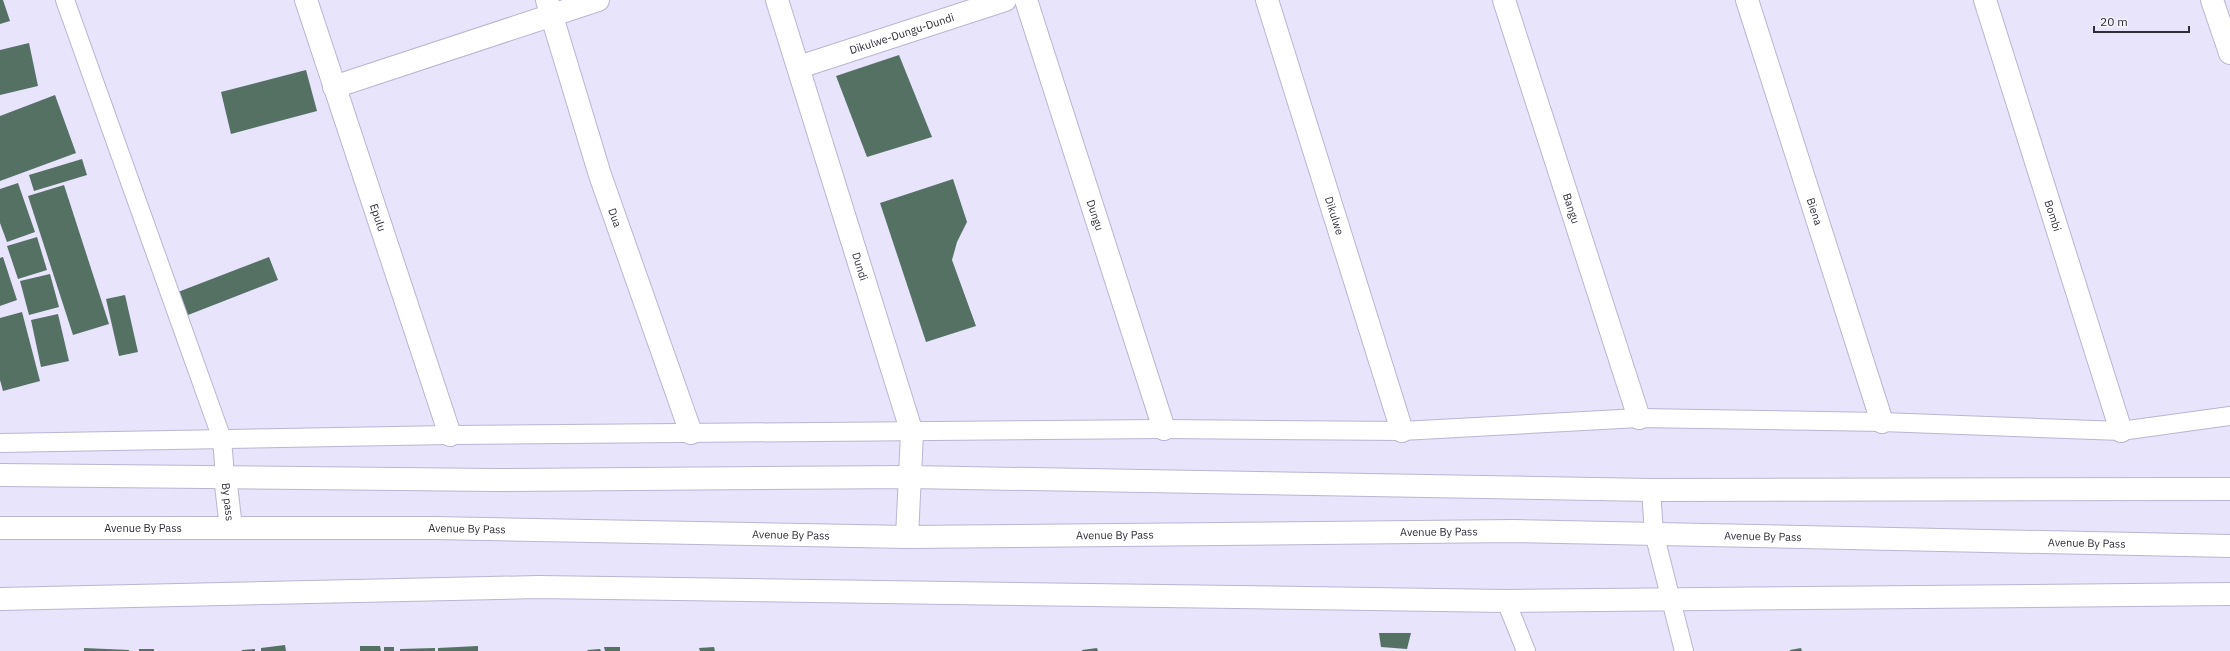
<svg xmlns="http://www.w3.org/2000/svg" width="2230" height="651" font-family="'IBM Plex Sans',sans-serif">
	<rect width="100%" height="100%" fill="#e8e4fb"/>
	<!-- building -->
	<g fill="#547164">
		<polygon points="0,0 3,0 10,21 0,24"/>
		<polygon points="29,43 38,86 0,95 0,50"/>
		<polygon points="899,55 932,137 867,157 836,76"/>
		<polygon points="306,70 317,111 231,134 221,92"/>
		<polygon points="55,95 76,153 0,181 0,116"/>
		<polygon points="82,159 87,175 34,191 29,175"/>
		<polygon points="953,179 967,222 957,242 952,260 976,326 926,342 880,203"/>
		<polygon points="18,183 35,232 7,242 0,223 0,189"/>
		<polygon points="64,185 109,324 73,335 28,196"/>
		<polygon points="37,237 47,270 18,279 7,246"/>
		<polygon points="3,257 17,300 0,306 0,258"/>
		<polygon points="269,257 278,280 188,315 178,292"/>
		<polygon points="50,274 59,307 29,315 20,281"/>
		<polygon points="125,295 138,352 119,356 106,299"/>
		<polygon points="22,312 40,381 3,391 0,380 0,318"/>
		<polygon points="58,314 69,361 41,367 31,320"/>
		<polygon points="1379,633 1411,633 1407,649 1381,647"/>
		<polygon points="285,645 286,651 261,651 261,648"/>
		<polygon points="360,646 380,646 381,651 360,651"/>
		<polygon points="478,646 478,651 438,651 438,648"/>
		<rect x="384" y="647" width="10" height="4"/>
		<polygon points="604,647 620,647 620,651 605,651"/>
		<polygon points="714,647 715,651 700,651 699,648"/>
		<polygon points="84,648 129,650 129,651 84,651"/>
		<polygon points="435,648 435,651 400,651 400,649"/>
		<polygon points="1097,648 1098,651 1082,651 1082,650"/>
		<polygon points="1801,648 1802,651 1790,651 1790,650"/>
		<rect x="139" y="649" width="15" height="2"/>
		<polygon points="255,649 255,651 242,651 242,650"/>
		<polygon points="600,649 601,651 588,651 587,650"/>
	</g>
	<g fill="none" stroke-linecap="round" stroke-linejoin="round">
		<!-- lane casing -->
		<g stroke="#bab5d1" stroke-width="20">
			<g id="lane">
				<polyline points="65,0 222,439 225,476"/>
				<polyline points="0,443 450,435 1164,429 1402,431 1639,418 1882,422 2121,431 2230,416"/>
				<polyline points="1651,490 1654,533 1684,651"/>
				<polyline points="1506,601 1526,651"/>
			</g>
		</g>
		<!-- street casing -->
		<g stroke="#bab5d1" stroke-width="24">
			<g id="street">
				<path id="s1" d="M306 0 450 435"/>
				<path id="s2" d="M547 0 600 175 691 433"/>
				<path id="s3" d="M777 0 912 433 907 537"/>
				<path id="s4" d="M1026 0 1164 429"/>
				<path id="s5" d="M1267 0 1402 431"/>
				<path id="s6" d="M1504 0 1639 418"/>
				<path id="s7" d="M1747 0 1882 422"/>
				<path id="s8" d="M1985 0 2121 431"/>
				<polyline points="2212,0 2230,53"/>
				<path id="s9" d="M799 67 1005 0"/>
				<polyline points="334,87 598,0"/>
				<path id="s10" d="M225 476 231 528"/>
				<polyline points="0,599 538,587 1506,601 2230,594"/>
			</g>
		</g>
		<!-- highway casing -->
		<g stroke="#bab5d1" stroke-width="24">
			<g id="highway">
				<polyline points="0,475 494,480 910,477 1651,490 2230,489"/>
				<path id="s11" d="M0 528H435L907 537 1514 531 2230 546"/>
			</g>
		</g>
		<!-- lane -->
		<use href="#lane" stroke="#fff" stroke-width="18"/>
		<!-- street -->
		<use href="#street" stroke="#fff" stroke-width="22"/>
		<!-- highway -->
		<use href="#highway" stroke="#fff" stroke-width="22"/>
	</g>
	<g text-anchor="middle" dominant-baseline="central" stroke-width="4" stroke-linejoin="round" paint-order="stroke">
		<!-- street labels -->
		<g font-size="11" fill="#2f2d38" stroke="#f5f3fe">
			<text stroke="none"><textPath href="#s9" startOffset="108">Dikulwe-Dungu-Dundi</textPath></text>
			<text stroke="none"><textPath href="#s6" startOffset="219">Bangu</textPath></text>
			<text stroke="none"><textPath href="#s7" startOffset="222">Biena</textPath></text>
			<text stroke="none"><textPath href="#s4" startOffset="226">Dungu</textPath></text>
			<text stroke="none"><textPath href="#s8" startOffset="226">Bombi</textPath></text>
			<text stroke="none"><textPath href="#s5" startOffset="226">Dikulwe</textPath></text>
			<text stroke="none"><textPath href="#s1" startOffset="229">Epulu</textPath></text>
			<text stroke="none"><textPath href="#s2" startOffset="228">Dua</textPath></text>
			<text stroke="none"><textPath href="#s3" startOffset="279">Dundi</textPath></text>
			<text stroke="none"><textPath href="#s10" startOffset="26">By pass</textPath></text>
			<text stroke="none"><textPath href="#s11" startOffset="143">Avenue By Pass</textPath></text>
			<text stroke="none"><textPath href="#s11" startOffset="467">Avenue By Pass</textPath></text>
			<text stroke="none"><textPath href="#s11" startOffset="1439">Avenue By Pass</textPath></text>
			<text stroke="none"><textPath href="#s11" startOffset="791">Avenue By Pass</textPath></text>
			<text stroke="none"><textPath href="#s11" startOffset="1115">Avenue By Pass</textPath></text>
			<text stroke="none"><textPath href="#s11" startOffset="1763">Avenue By Pass</textPath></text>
			<text stroke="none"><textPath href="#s11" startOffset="2087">Avenue By Pass</textPath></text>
		</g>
	</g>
	<!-- scale -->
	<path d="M2094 26v6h95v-6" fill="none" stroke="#2f2d38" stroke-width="2"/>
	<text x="2100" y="26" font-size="12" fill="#2f2d38" stroke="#f5f3fe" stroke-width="3" paint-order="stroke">20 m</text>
</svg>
